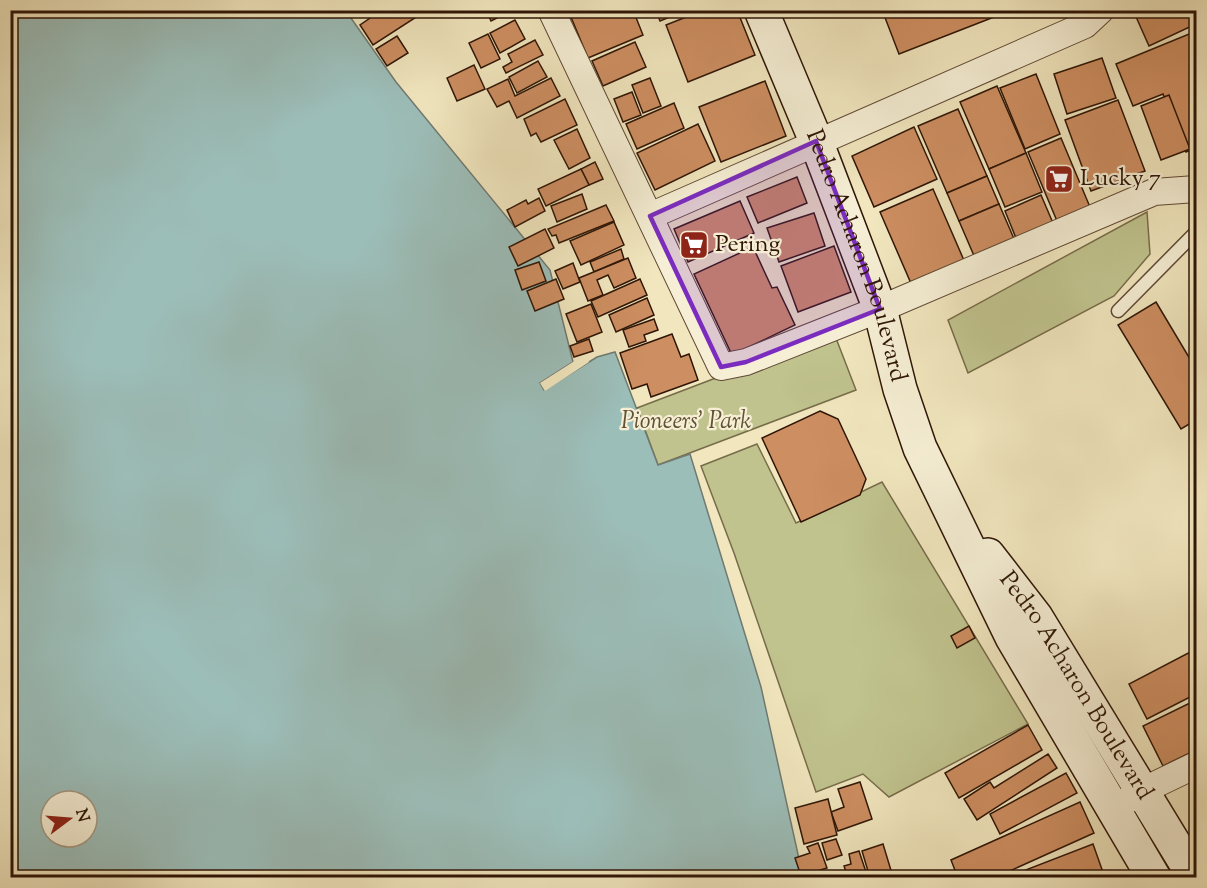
<svg xmlns="http://www.w3.org/2000/svg" width="1207" height="888" font-family="'Sorts Mill Goudy',serif">
	<rect width="100%" height="100%" fill="#f1e6be"/>
	<filter id="stains"><feTurbulence type="fractalNoise" baseFrequency=".00333" numOctaves="4"/><feColorMatrix values="0 0 0 0 .2 0 0 0 0 .09 0 0 0 0 .02 0 0 0 .5 -.17"/></filter>
	<radialGradient id="worn" r=".72"><stop offset=".6" stop-color="#630" stop-opacity="0"/><stop offset="1" stop-color="#630" stop-opacity=".3"/></radialGradient>
	<!-- green -->
	<g fill="#c0c38e" stroke="#776c4a" stroke-width="1.5">
		<polygon points="1147,212 1150,254 1114,296 968,373 948,320"/>
		<polygon points="834,333 856,390 658,465 637,408"/>
		<polygon points="757,444 796,523 882,482 1028,724 889,797 863,774 816,792 734,553 701,466"/>
	</g>
	<!-- water -->
	<path fill="#9cbeb9" stroke="#707a71" stroke-width="1.5" fill-rule="evenodd" d="M10 11H346L396 82 550 270 573 362 540 383 544 390 597 357 615 352 658 465 690 454 761 687 803 877H11ZM51 801H87V837H51Z"/>
	<!-- pier -->
	<polygon fill="#f1e6be" points="587,359 589,362 545,391 540,383 576,360 575,364 544,384 546,387"/>
	<!-- building -->
	<g fill="#cd8e61" stroke="#2e1506" stroke-width="1.5">
		<polygon points="382,10 419,10 421,14 373,45 360,25"/>
		<polygon points="486,10 513,10 491,21"/>
		<polygon points="568,10 648,10 635,15 643,35 588,58"/>
		<polygon points="656,10 687,10 660,21"/>
		<polygon points="704,10 737,10 755,55 688,82 666,25"/>
		<polygon points="896,10 1012,10 899,54 884,15"/>
		<polygon points="1133,10 1196,10 1196,24 1149,46"/>
		<polygon points="515,20 525,39 500,53 490,33"/>
		<polygon points="1194,32 1196,38 1196,148 1186,152 1163,94 1133,106 1116,64"/>
		<polygon points="488,34 500,59 481,68 469,43"/>
		<polygon points="397,36 408,53 387,66 376,49"/>
		<polygon points="535,40 543,55 506,73 503,67 512,62 508,54"/>
		<polygon points="635,42 646,67 603,86 592,61"/>
		<polygon points="1102,58 1116,98 1067,114 1054,74"/>
		<polygon points="538,61 547,77 517,93 509,77"/>
		<polygon points="474,65 485,89 457,101 447,78"/>
		<polygon points="1036,74 1060,134 1025,149 1000,88"/>
		<polygon points="551,78 560,96 517,118 509,101 497,107 487,89 508,79 515,96"/>
		<polygon points="650,78 661,106 643,113 632,85"/>
		<polygon points="765,81 786,136 721,162 699,107"/>
		<polygon points="997,86 1026,153 989,169 960,102"/>
		<polygon points="632,92 641,115 623,122 614,99"/>
		<polygon points="1169,95 1190,149 1161,160 1141,106"/>
		<polygon points="565,99 577,125 541,142 536,133 531,136 524,119"/>
		<polygon points="1118,100 1145,171 1091,191 1065,120"/>
		<polygon points="674,103 684,128 637,149 626,124"/>
		<polygon points="958,109 987,176 947,193 918,126"/>
		<polygon points="698,124 715,161 655,190 637,153"/>
		<polygon points="914,127 937,179 874,207 852,156"/>
		<polygon points="577,129 590,158 569,169 554,140"/>
		<polygon points="1061,138 1090,207 1057,221 1028,152"/>
		<polygon points="1026,153 1042,192 1005,207 989,169"/>
		<polygon points="595,162 603,179 589,185 581,169"/>
		<polygon points="581,169 589,185 546,206 538,189"/>
		<polygon points="987,176 999,204 959,221 947,193"/>
		<polygon points="797,177 807,203 758,223 747,197"/>
		<polygon points="933,189 966,265 913,288 880,212"/>
		<polygon points="582,194 587,209 557,222 551,206"/>
		<polygon points="1041,195 1053,223 1016,238 1005,211"/>
		<polygon points="539,198 545,211 515,227 507,210 526,200 528,204"/>
		<polygon points="740,201 754,233 688,262 674,229"/>
		<polygon points="999,204 1015,241 975,258 959,221"/>
		<polygon points="606,205 614,221 559,243 556,235 552,236 548,229"/>
		<polygon points="814,213 825,246 779,262 767,228"/>
		<polygon points="614,222 624,245 581,265 570,241"/>
		<polygon points="545,229 554,248 518,266 509,247"/>
		<polygon points="834,246 851,292 798,312 781,266"/>
		<polygon points="753,247 772,288 777,287 795,325 732,355 694,274"/>
		<polygon points="621,249 624,259 594,272 590,262"/>
		<polygon points="628,258 636,278 614,288 608,275 597,280 603,295 588,301 579,278"/>
		<polygon points="539,262 546,281 522,290 515,270"/>
		<polygon points="573,263 580,282 563,289 555,271"/>
		<polygon points="556,279 564,299 535,311 527,291"/>
		<polygon points="640,279 647,295 598,317 591,301"/>
		<polygon points="647,298 654,315 616,332 609,315"/>
		<polygon points="1156,302 1196,369 1196,420 1181,429 1118,325"/>
		<polygon points="591,304 602,332 577,342 566,314"/>
		<polygon points="654,319 658,330 644,335 646,341 629,347 623,330"/>
		<polygon points="672,334 681,357 689,354 698,380 651,397 647,384 632,389 620,353"/>
		<polygon points="589,339 593,351 574,357 570,346"/>
		<polygon points="820,411 838,419 866,479 860,495 801,522 762,438"/>
		<polygon points="969,626 975,638 957,648 951,636"/>
		<polygon points="1196,649 1196,694 1147,719 1129,684"/>
		<polygon points="1196,700 1196,750 1163,766 1143,726"/>
		<polygon points="1028,725 1042,750 959,798 945,773"/>
		<polygon points="1048,754 1057,768 977,820 964,799 990,782 994,788"/>
		<polygon points="1066,773 1077,793 1000,834 990,814"/>
		<polygon points="860,782 872,819 838,831 831,812 844,807 838,789"/>
		<polygon points="828,799 837,835 804,844 795,808"/>
		<polygon points="1080,802 1094,833 994,878 958,878 951,860"/>
		<polygon points="836,839 842,855 827,860 822,843"/>
		<polygon points="818,843 827,868 801,876 795,858 810,853 807,847"/>
		<polygon points="883,844 893,877 870,878 862,851"/>
		<polygon points="1093,844 1105,878 1005,878"/>
		<polygon points="859,851 868,878 848,878 844,866 851,864 849,854"/>
	</g>
	<g fill="none" stroke-linecap="round" stroke-linejoin="round">
		<!-- service casing -->
		<g stroke="#5f4934" stroke-width="15">
			<polyline id="service" points="1118,311 1196,232"/>
		</g>
		<!-- minor casing -->
		<g stroke="#5f4934" stroke-width="28">
			<g id="minor">
				<polyline points="551,10 721,367 746,362 880,309 1154,192 1196,189"/>
				<polyline points="650,216 1085,25 1101,10"/>
				<polyline points="1115,808 1142,791 1196,765"/>
			</g>
		</g>
		<!-- secondary casing -->
		<g stroke="#2e1506" stroke-width="36">
			<g id="secondary">
				<path id="s1" d="M761 10 816 141 880 309 900 389 920 448 1012 637 1154 878"/>
				<path id="s2" d="M988 555 1036 617 1195 878"/>
			</g>
		</g>
		<!-- service -->
		<use href="#service" stroke="#f6efd5" stroke-width="12"/>
		<!-- minor -->
		<use href="#minor" stroke="#f6efd5" stroke-width="26"/>
		<!-- secondary -->
		<use href="#secondary" stroke="#f6efd5" stroke-width="33"/>
	</g>
	<!-- marked area -->
	<path fill="#7b2cbf" fill-opacity="0.2" stroke="#7b2cbf" stroke-width="4.5" stroke-linejoin="round" d="M816 141 880 309 746 362 721 367 650 216Z"/>
	<!-- icons -->
	<defs>
		<g id="supermarket-square" transform="scale(1.5)"><rect x="-9" y="-9" width="18" height="18" rx="4" fill="#8f2418" stroke="#f6efd5"/><path d="M-6-5.5h2.5l.6 2H6L4.5 2H-2.5L-4.4-4H-6ZM-1.5 3.2a1.3 1.3 0 1 0 .1 0ZM3 3.2a1.3 1.3 0 1 0 .1 0Z" fill="#fff"/></g>
	</defs>
	<g fill-rule="evenodd">
		<use href="#supermarket-square" x="1059" y="179"/>
		<use href="#supermarket-square" x="694" y="245"/>
	</g>
	<g text-anchor="middle" dominant-baseline="central" stroke-width="4.5" stroke-linejoin="round" paint-order="stroke">
		<!-- poi labels -->
		<g font-size="24" fill="#2e1506" stroke="#f6efd5" text-anchor="start">
			<text x="1080" y="179">Lucky 7</text>
			<text x="715" y="245">Pering</text>
		</g>
		<!-- street labels -->
		<g font-size="24" fill="#2e1506" stroke="#f6efd5">
			<text stroke="none"><textPath href="#s1" startOffset="264">Pedro Acharon Boulevard</textPath></text>
			<text stroke="none"><textPath href="#s2" startOffset="158">Pedro Acharon Boulevard</textPath></text>
		</g>
		<!-- park labels -->
		<g font-size="24" font-style="italic" fill="#615236" stroke="#f6efd5">
			<text x="686" y="422">Pioneers' Park</text>
		</g>
	</g>
	<!-- margin -->
	<rect width="1207" height="888" fill="none" stroke="#f1e6be" stroke-width="36"/>
	<rect x="12" y="12" width="1183" height="864" fill="none" stroke="#2e1506" stroke-width="3"/>
	<rect x="18" y="18" width="1171" height="852" fill="none" stroke="#2e1506" stroke-width="1.5"/>
	<!-- north arrow -->
	<g transform="translate(69 819) rotate(74)"><circle r="28" fill="#f6efd5" stroke="#a69882" stroke-width="1.5"/>
	<path d="M0-4.5L10 22L0 15L-10 22Z" fill="#8f2418"/>
	<text y="-9" font-size="16" font-weight="bold" text-anchor="middle" fill="#2e1506">N</text>
	</g>
	<rect width="100%" height="100%" filter="url(#stains)"/>
	<rect width="100%" height="100%" fill="url(#worn)"/>
</svg>
